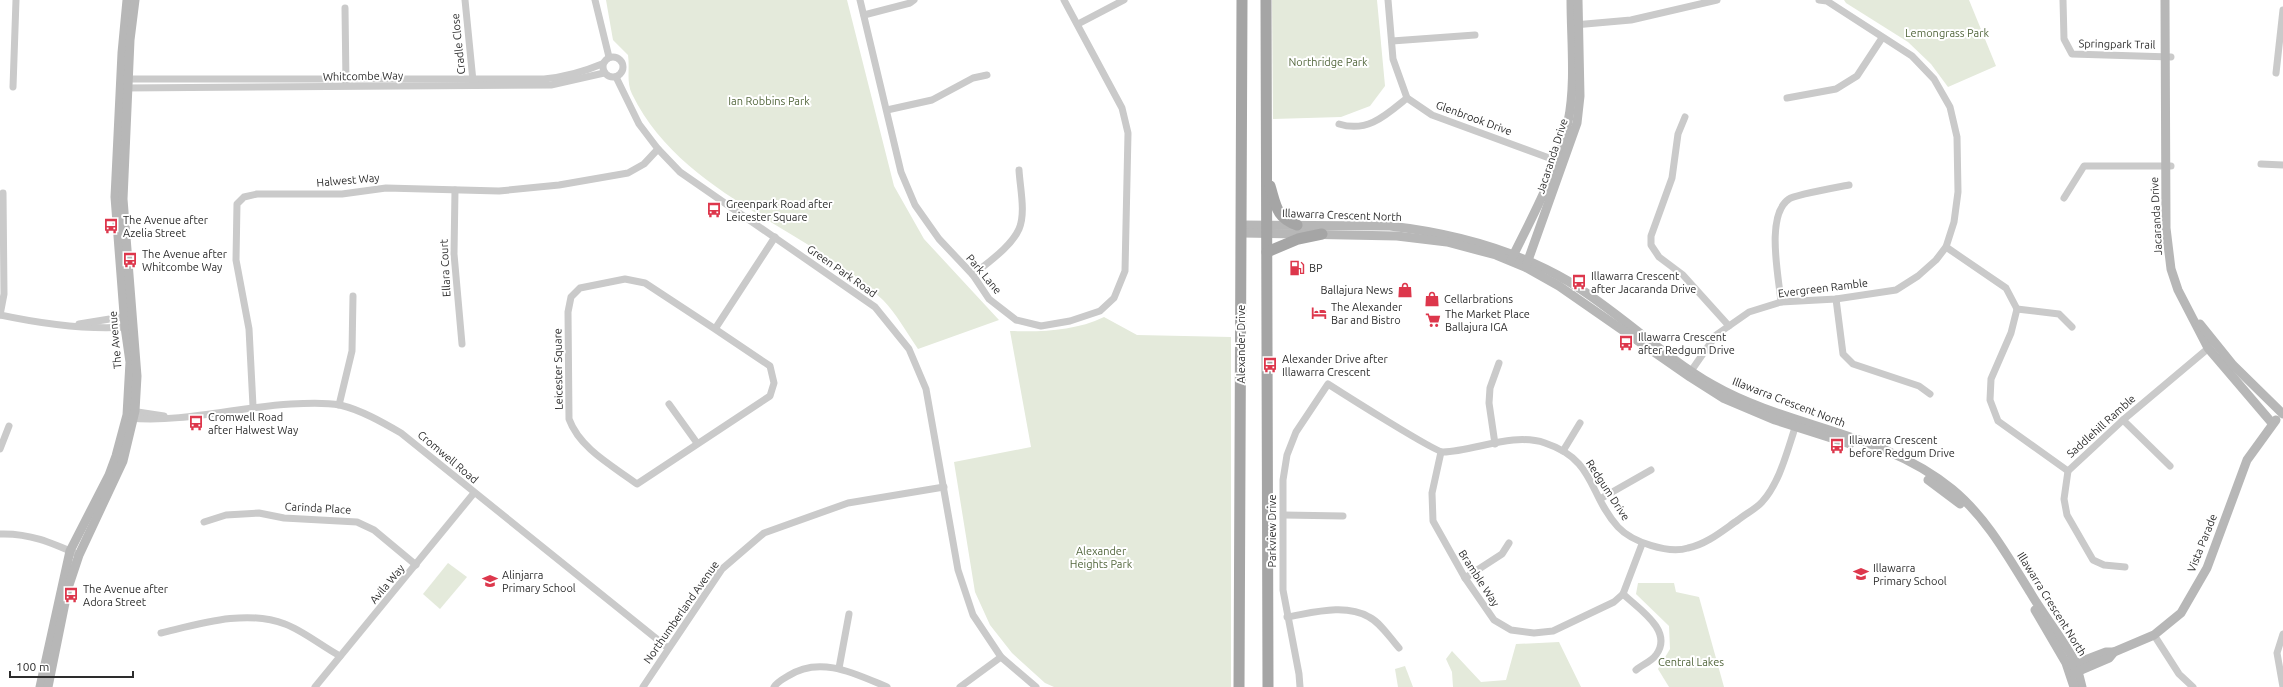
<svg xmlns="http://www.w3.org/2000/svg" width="2283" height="687" font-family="Ubuntu,sans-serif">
	<rect width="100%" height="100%" fill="#fff"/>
	<!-- green -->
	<g fill="#e4eadb">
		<path d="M606 0H847L894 186 924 239 999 320 918 349C907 333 896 313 883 300 804 225 682 196 632 94 626 82 630 69 628 55L613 40Z"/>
		<polygon points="1272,0 1377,0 1385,86 1370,106 1341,117 1273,119"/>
		<polygon points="1844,0 1969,0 1996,66 1948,87 1931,64 1908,42 1846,3"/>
		<path d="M1104 317 1137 335 1231 337V687H1054L1045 683 1012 653 990 625 975 592 954 462 1031 447 1010 331C1042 332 1075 331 1104 317Z"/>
		<polygon points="448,563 467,577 440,609 423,594"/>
		<polygon points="1638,583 1674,583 1676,592 1699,597 1724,687 1669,687 1658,669 1670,649 1669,626 1636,594"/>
		<polygon points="1559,642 1581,687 1453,687 1452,672 1446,659 1452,651 1481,682 1506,680 1516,644"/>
		<polygon points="1405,666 1413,687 1398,687 1395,669"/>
	</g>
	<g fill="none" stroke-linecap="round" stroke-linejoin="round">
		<!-- street -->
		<g stroke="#cacaca" stroke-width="7">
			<polyline points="465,0 473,81"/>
			<polyline points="595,0 609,57"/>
			<polyline points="860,0 901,172 915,205 939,239 973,275 989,299 1016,320 1041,326 1070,321 1100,311 1114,298 1125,271 1128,133 1122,108 1064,0"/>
			<polyline points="1388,0 1393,59 1407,98 1432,115 1560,162"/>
			<polyline points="2063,0 2064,39 2072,54 2171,57"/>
			<polyline points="345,8 346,84"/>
			<polyline points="864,15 910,3 914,0"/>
			<polyline points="1078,24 1124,0"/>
			<polyline points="1574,25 1631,20 1717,0"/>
			<polyline points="1392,41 1475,35"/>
			<circle cx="613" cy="67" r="10"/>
			<polyline points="2276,73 2283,10"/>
			<polyline points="616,77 639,124 658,149 680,172 875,307 909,349 926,389 958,570 973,615 1001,657 1036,687"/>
			<path d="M125 79H544C565 77 583 72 602 64"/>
			<polyline points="13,87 16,0"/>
			<polyline points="124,88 551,85 604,73"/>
			<polyline points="1787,98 1836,89 1857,76 1882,38"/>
			<polyline points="887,110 932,100 973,78 987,75"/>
			<polyline points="1685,117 1678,134 1672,178 1651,236 1651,245 1659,257 1683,275 1729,326"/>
			<path d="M1339 124C1368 133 1386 115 1407 98"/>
			<polyline points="2261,164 2283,165"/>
			<polyline points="455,190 454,254 462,344"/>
			<polyline points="2064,198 2084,166 2171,166"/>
			<polyline points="1946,247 2006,288 2017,309 2011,333 1991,379 1990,400 1998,421 2068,471 2123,420 2211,346"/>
			<path d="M973 275C987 263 1011 247 1019 229 1026 213 1020 188 1019 170"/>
			<polyline points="1836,299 1843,354 1853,364 1919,386 1930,394"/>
			<path d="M1781 302C1779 278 1765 215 1789 199 1794 195 1839 187 1849 185"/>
			<polyline points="2017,309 2059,314 2072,327"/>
			<path d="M0 315C42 324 86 330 128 327"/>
			<polyline points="0,315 4,294 3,193"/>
			<polyline points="79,324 128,316"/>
			<path d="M715 329 770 366 774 383 770 396 637 484C613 466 580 449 569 419L568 312 571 297 580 288 625 279 645 283 715 329 775 237"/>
			<polyline points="1689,374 1716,335 1749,312 1781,302 1836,299 1896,290 1918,276 1936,260 1946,247 1954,222 1958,192 1957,137 1950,107 1934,79 1912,56 1827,1 1819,0"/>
			<polyline points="669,404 697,443"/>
			<polyline points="339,405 352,351 353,296"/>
			<polyline points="253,406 249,329 236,260 237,204 244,197 257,194 342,194 386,188 499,191 559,185 628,173 644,164 658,149"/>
			<polyline points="131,411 164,416"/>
			<path d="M129 418C183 423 237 407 291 404 306 403 324 402 340 405 361 410 382 422 401 433L668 648"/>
			<polyline points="2123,420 2170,466"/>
			<polyline points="1495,444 1489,403 1490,388 1499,363"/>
			<polyline points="0,449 9,426"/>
			<polyline points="1563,451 1580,423"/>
			<polyline points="1441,452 1432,493 1433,521 1465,578 1494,620 1511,630 1534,633 1553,631 1614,602 1623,594 1642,544"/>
			<polyline points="2068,471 2064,499 2067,515 2093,560 2104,565 2125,567"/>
			<polyline points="1600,499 1651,470"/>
			<polyline points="1284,515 1343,516"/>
			<polyline points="204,522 226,515 259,513 284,518 357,522 374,530 416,565"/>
			<path d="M0 534C30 533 52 543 79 555"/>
			<polyline points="1465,578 1502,554 1509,543"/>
			<path d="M1623 594C1639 609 1674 631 1656 655 1652 661 1642 665 1636 670"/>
			<path d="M1287 617C1312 613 1345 603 1369 617 1381 623 1390 638 1399 648"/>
			<path d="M161 633C199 624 246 609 285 624 302 630 323 647 340 656"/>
			<polyline points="2154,635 2179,674 2193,687"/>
			<polyline points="839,668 849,614"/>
			<polyline points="315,687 474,493"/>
			<polyline points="643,687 722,569 764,533 848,503 944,487"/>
			<path d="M774 687C777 682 783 679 788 676 820 655 856 674 887 687"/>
			<polyline points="960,687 1001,657"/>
			<path d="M1300 687 1299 674 1283 590V480L1287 455 1296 432 1328 384C1342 393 1435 452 1443 452 1475 451 1513 432 1545 443 1596 460 1588 494 1618 527 1632 542 1668 554 1688 548 1707 544 1722 531 1738 520 1745 514 1756 509 1762 502 1781 481 1788 447 1797 422"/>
			<polyline points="2283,687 2277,653 2283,634"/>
		</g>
		<!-- secondary -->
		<g stroke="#b7b7b7" stroke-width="9">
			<polyline points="2165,0 2166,228 2171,269 2178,290 2208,348 2272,423"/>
			<path d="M1242 225 1390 226C1452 233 1513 249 1568 281 1619 312 1661 355 1713 385 1788 428 1883 432 1952 489 1986 517 2007 555 2030 592 2044 616 2062 637 2075 662 2078 670 2080 679 2082 687"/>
			<polyline points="1242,233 1397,236 1447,242 1496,255 1525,267 1559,286 1690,377 1723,398 1775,420 1850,444"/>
			<path d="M1511 260C1533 215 1558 171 1568 122 1576 83 1571 40 1571 0"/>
			<polyline points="1526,266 1577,123 1580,96 1578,0"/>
			<polyline points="2200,324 2233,365 2283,414"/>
			<polyline points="1928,480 1960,504"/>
			<polyline points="2035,610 2066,663 2074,687"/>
			<polyline points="2072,665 2106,652 2114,652"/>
			<polyline points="2074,673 2109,658 2114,652 2154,635 2181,613 2207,568 2247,460 2276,420"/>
			<polyline points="40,687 70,551 109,475 116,456 127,415 130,362 125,327 115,197 122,53 127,0"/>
			<polyline points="48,687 68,588 79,555 123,461 135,411 137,376 123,199 130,40 135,0"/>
		</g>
		<!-- primary -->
		<g stroke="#a5a5a5" stroke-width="11">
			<polyline points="1266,0 1268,687"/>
			<path d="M1270 186C1276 205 1276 218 1297 225"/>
			<polyline points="1267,252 1298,239 1322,234"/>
			<polyline points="1239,687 1242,0"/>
		</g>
	</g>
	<!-- icons -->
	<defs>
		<g id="bus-bare" transform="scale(1.2)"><path d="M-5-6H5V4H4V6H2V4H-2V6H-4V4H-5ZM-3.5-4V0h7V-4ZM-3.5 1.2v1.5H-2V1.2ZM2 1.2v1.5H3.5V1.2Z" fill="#dd374c" stroke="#fff" stroke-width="2.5" paint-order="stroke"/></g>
		<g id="fuel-bare" transform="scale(1.2)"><path d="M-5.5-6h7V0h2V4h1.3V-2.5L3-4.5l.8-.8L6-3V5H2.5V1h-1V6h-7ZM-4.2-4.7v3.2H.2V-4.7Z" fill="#dd374c" stroke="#fff" stroke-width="2.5" paint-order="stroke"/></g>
		<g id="shop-bare" transform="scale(1.2)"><path d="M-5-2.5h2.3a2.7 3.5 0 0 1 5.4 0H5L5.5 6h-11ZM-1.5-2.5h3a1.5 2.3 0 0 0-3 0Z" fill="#dd374c" stroke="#fff" stroke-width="2.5" paint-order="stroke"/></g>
		<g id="hotel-bare" transform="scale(1.2)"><path d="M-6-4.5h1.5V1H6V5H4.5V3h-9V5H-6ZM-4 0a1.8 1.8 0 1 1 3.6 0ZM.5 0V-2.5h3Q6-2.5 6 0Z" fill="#dd374c" stroke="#fff" stroke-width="2.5" paint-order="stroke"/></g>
		<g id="supermarket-bare" transform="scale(1.2)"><path d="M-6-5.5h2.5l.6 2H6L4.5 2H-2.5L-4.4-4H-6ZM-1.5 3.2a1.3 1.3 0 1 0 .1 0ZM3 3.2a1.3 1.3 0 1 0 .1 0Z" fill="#dd374c" stroke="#fff" stroke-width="2.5" paint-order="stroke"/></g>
		<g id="school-bare" transform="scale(1.2)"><path d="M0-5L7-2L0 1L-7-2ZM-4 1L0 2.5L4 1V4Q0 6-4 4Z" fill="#dd374c" stroke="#fff" stroke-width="2.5" paint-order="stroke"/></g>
	</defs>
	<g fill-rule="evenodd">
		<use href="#bus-bare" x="714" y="210"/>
		<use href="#bus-bare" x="111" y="226"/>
		<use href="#bus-bare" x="130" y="260"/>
		<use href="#fuel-bare" x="1297" y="268"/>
		<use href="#bus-bare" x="1579" y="282"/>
		<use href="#shop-bare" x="1405" y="290"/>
		<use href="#shop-bare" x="1432" y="299"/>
		<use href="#hotel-bare" x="1319" y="313"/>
		<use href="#supermarket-bare" x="1433" y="320"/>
		<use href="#bus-bare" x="1626" y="343"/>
		<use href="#bus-bare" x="1270" y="365"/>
		<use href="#bus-bare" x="196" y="423"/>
		<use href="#bus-bare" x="1837" y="446"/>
		<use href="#school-bare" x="1861" y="574"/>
		<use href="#school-bare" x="490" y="581"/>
		<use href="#bus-bare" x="71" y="595"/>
	</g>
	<g text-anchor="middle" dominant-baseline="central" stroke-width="4" stroke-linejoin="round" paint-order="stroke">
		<!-- park labels -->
		<g font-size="11" fill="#53673d" stroke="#fff">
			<text x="1947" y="33">Lemongrass Park</text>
			<text x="1328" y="62">Northridge Park</text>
			<text x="769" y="101">Ian Robbins Park</text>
			<text x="1101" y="551">Alexander<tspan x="1101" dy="13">Heights Park</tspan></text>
			<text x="1691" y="662">Central Lakes</text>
		</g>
		<!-- street labels -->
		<g font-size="11" fill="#2d2d2d" stroke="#fff">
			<text transform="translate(458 44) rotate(-96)">Cradle Close</text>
			<text transform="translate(2117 44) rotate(1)">Springpark Trail</text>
			<text transform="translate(363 76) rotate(-1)">Whitcombe Way</text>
			<text transform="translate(1474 118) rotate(20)">Glenbrook Drive</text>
			<text transform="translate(1552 156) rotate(-72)">Jacaranda Drive</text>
			<text transform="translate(348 180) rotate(-5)">Halwest Way</text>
			<text transform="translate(1342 215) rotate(2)">Illawarra Crescent North</text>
			<text transform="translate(2156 216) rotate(-93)">Jacaranda Drive</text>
			<text transform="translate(445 268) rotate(-93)">Ellara Court</text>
			<text transform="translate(842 271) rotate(35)">Green Park Road</text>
			<text transform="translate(984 274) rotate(50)">Park Lane</text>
			<text transform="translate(1823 288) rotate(-7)">Evergreen Ramble</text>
			<text transform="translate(115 340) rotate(-95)">The Avenue</text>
			<text transform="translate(1241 344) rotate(-90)">Alexander Drive</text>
			<text transform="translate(558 369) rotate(-91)">Leicester Square</text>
			<text transform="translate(1789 402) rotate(21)">Illawarra Crescent North</text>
			<text transform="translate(2101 426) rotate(-42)">Saddlehill Ramble</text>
			<text transform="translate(448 457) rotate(40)">Cromwell Road</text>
			<text transform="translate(1608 490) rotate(57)">Redgum Drive</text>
			<text transform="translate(318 508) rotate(3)">Carinda Place</text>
			<text transform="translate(1272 531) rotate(-90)">Parkview Drive</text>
			<text transform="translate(2202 543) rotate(-68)">Vista Parade</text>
			<text transform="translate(1479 578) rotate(57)">Bramble Way</text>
			<text transform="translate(387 584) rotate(-50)">Avila Way</text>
			<text transform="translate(2052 604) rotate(58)">Illawarra Crescent North</text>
			<text transform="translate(681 612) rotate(-55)">Northumberland Avenue</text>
		</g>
		<!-- poi labels -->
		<g font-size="11" fill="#2d2d2d" stroke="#fff" text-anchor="start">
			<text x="726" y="204">Greenpark Road after<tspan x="726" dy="13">Leicester Square</tspan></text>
			<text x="123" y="220">The Avenue after<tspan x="123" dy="13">Azelia Street</tspan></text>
			<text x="142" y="254">The Avenue after<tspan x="142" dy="13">Whitcombe Way</tspan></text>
			<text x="1309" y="268">BP</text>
			<text x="1591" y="276">Illawarra Crescent<tspan x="1591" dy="13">after Jacaranda Drive</tspan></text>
			<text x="1393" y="290" text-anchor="end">Ballajura News</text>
			<text x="1444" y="299">Cellarbrations</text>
			<text x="1331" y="307">The Alexander<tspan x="1331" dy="13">Bar and Bistro</tspan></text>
			<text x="1445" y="314">The Market Place<tspan x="1445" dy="13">Ballajura IGA</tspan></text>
			<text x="1638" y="337">Illawarra Crescent<tspan x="1638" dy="13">after Redgum Drive</tspan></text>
			<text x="1282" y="359">Alexander Drive after<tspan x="1282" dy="13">Illawarra Crescent</tspan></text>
			<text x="208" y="417">Cromwell Road<tspan x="208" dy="13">after Halwest Way</tspan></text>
			<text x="1849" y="440">Illawarra Crescent<tspan x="1849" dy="13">before Redgum Drive</tspan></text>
			<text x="1873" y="568">Illawarra<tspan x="1873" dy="13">Primary School</tspan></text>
			<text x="502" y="575">Alinjarra<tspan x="502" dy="13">Primary School</tspan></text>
			<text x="83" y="589">The Avenue after<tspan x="83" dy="13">Adora Street</tspan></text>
		</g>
	</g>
	<!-- scale -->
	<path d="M10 671v6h123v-6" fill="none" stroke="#2d2d2d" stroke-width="2"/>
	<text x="16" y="671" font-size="12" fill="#2d2d2d" stroke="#ffffff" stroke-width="3" paint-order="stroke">100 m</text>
</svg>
